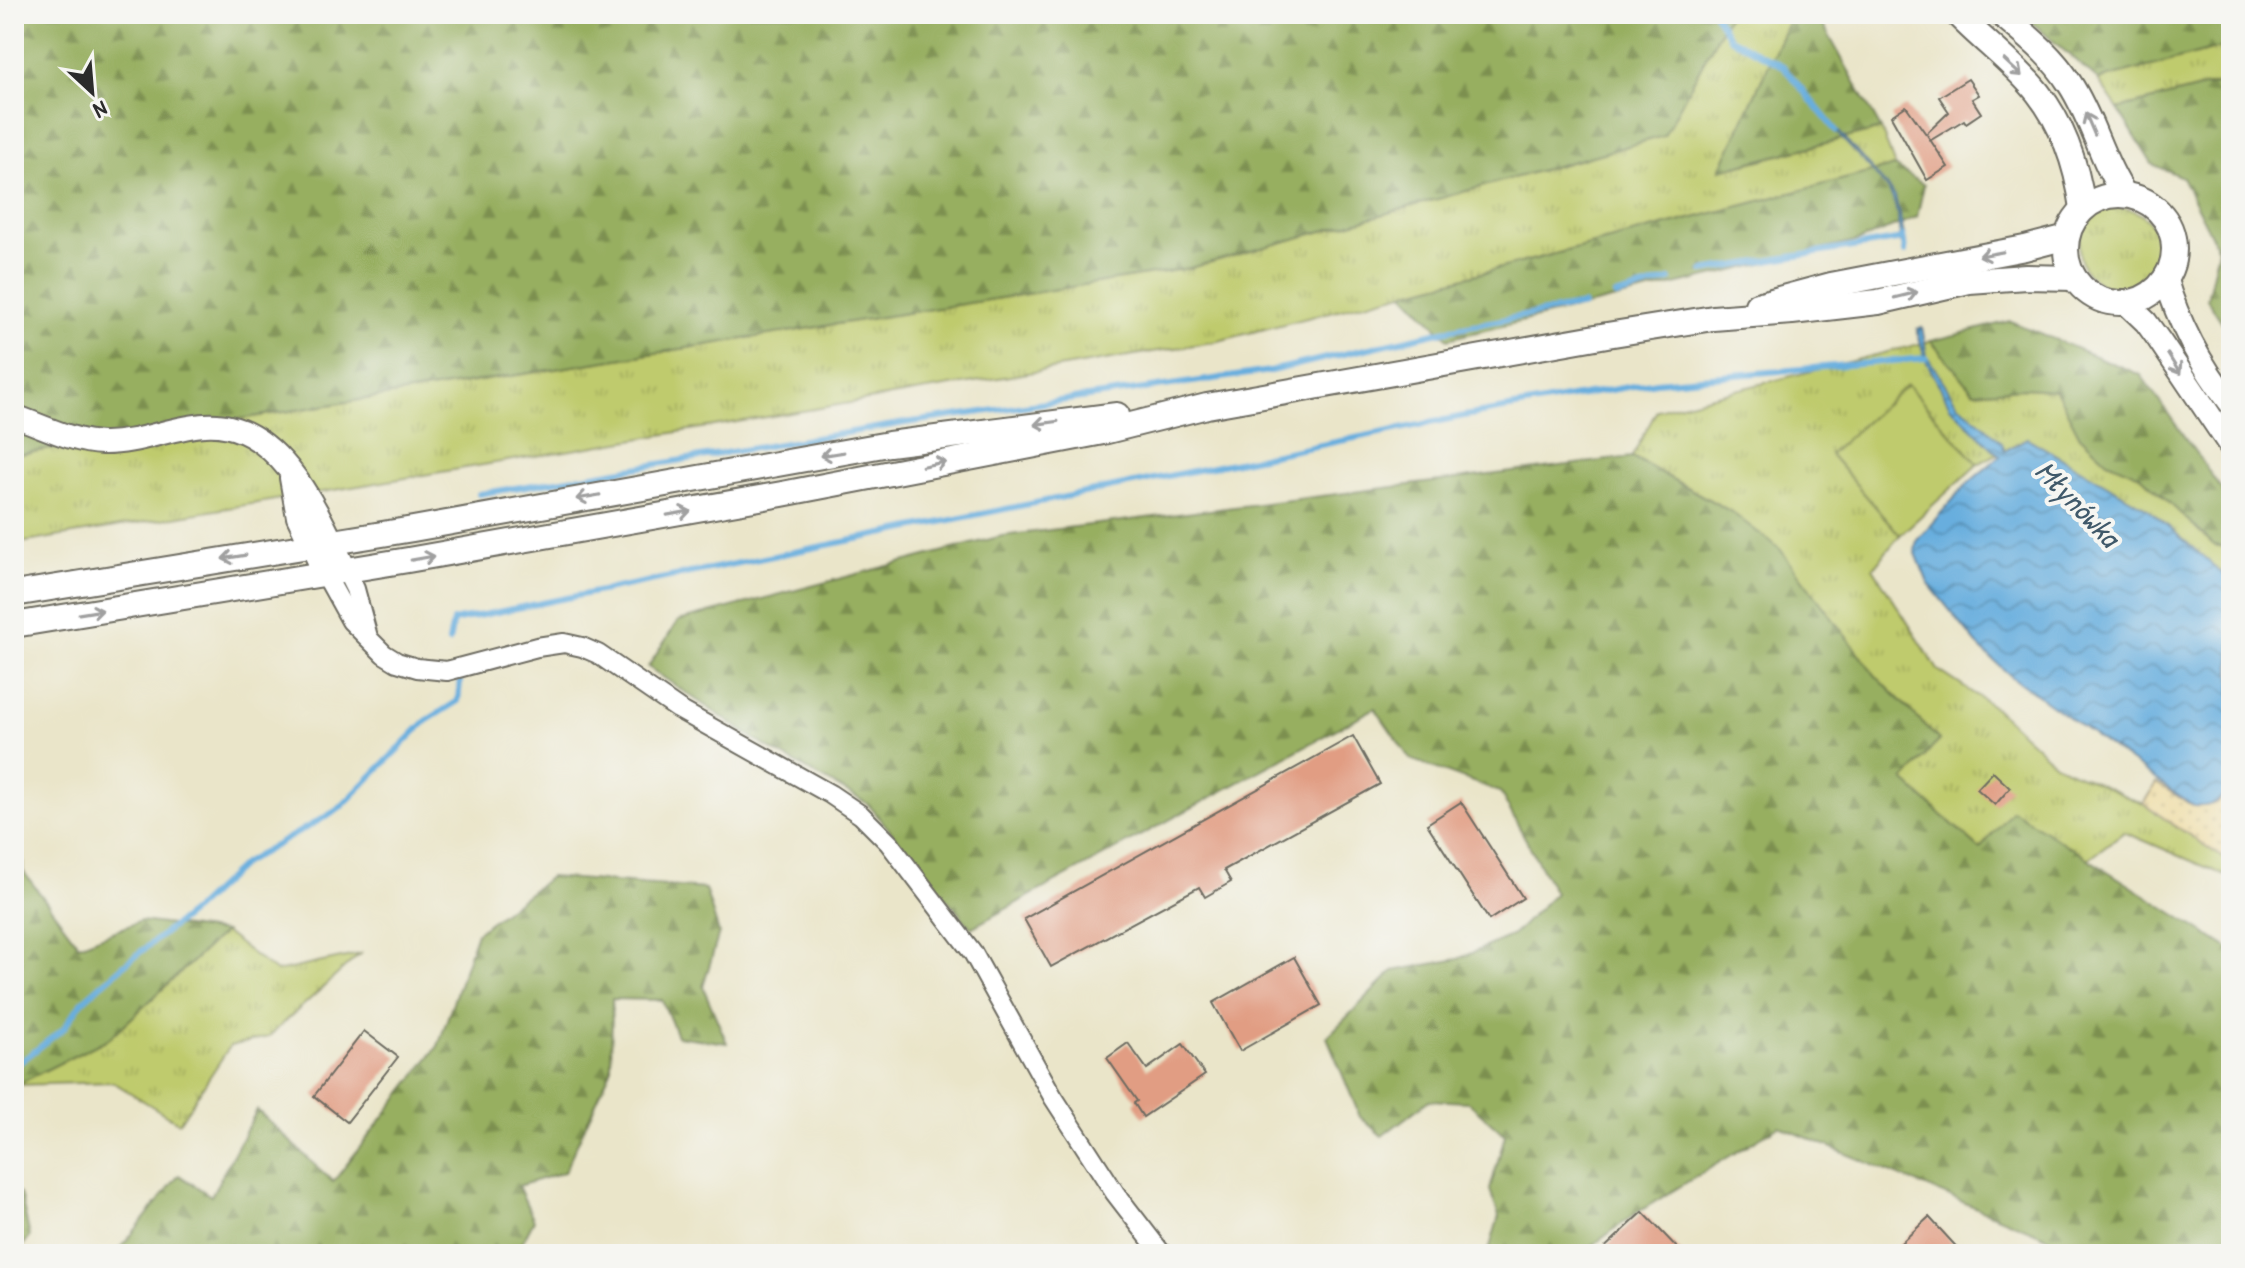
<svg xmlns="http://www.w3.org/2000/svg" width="2245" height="1268" font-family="'Patrick Hand',sans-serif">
	<defs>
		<pattern id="grass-tufts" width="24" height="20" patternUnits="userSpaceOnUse" patternTransform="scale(2)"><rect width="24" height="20" fill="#bfcb6d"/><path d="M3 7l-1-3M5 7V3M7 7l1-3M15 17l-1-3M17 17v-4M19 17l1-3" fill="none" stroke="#a4ae5f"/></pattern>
		<pattern id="forest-firs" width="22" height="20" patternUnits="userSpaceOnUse" patternTransform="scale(2)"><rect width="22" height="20" fill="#97af60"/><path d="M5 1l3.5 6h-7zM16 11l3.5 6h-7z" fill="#7b8f4f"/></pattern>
		<pattern id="sand-dots" width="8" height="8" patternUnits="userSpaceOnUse" patternTransform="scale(2)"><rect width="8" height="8" fill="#eeda9e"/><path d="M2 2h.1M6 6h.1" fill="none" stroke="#cb8" stroke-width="1.8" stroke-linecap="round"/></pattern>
		<pattern id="water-waves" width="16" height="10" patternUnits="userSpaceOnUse" patternTransform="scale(2)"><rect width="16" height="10" fill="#67aede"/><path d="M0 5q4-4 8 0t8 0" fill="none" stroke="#558eb4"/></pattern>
	</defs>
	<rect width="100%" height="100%" fill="#f6f6f2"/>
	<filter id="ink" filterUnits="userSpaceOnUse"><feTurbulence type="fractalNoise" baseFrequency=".0125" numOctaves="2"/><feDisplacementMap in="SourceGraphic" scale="16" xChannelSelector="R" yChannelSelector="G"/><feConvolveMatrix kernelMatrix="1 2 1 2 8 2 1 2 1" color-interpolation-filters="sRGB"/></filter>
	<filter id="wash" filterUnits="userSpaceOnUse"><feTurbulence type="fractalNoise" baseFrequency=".006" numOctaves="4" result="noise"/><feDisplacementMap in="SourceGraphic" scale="32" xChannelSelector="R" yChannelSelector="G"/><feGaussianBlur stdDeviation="1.8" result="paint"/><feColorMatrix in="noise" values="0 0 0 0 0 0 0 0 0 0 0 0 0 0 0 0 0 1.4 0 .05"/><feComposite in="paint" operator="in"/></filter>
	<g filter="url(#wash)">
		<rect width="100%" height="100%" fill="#eae5c9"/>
		<!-- grass -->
		<g fill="url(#grass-tufts)" stroke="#757b4c" stroke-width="2">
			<polygon points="1729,14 1792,14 1721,170 1881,129 1895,166 1218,341 14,544 14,455 1190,268 1664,136"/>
			<polygon points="2231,45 2231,80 2118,109 2098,80"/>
			<circle cx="2119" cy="248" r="40"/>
			<polygon points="1931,341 1974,392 2022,388 2056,389 2080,436 2107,461 2140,475 2214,545 2231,548 2231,569 2223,574 2148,509 2027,438 1978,464 1907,385 1830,454 1900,535 1873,568 1938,670 1994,707 2055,764 2143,804 2231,863 2231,878 2124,832 2088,859 1980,849 1904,781 1939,740 1876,676 1730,511 1632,457 1657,410"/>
			<polygon points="224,932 276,972 360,954 268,1037 230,1046 179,1123 113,1082 16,1085 110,1038"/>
		</g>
		<!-- forest -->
		<g fill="url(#forest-firs)" stroke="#616d46" stroke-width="2">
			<polygon points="14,14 1729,14 1664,136 1190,268 14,455"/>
			<polygon points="1792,14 1830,14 1821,21 1881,129 1720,170"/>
			<polygon points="2022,14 2231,14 2231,45 2098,80"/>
			<polygon points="2231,80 2231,336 2207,299 2218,249 2182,177 2152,164 2118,109"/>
			<polygon points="1895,166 1924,185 1917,217 1859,241 1448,339 1404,293"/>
			<polygon points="2010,321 2141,375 2231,503 2231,548 2214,545 2140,475 2107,461 2080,436 2056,390 2022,388 1974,392 1931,341"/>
			<polygon points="1632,457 1730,511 1780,549 1876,676 1939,740 1904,781 1980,849 2012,810 2231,950 2231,1254 2088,1254 1779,1126 1635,1214 1581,1254 1488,1254 1499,1216 1490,1190 1505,1135 1468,1102 1429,1100 1382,1136 1360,1117 1327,1037 1393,971 1458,959 1513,935 1555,893 1500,792 1410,759 1375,708 971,928 868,804 765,746 648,667 678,621 1002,536"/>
			<polygon points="14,768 18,770 23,871 79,945 141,921 224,932 110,1038 14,1086"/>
			<polygon points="550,877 705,889 719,933 703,987 727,1043 677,1036 662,1000 612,999 611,1070 564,1172 518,1186 534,1220 516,1254 116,1254 179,1175 211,1196 257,1110 333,1182 438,1046 477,932"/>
			<polygon points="14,1191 20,1194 30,1236 17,1254 14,1254"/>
		</g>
		<!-- sand -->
		<polygon fill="url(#sand-dots)" stroke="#8c8264" stroke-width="2" points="2156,783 2193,806 2217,803 2231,789 2231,863 2143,804"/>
		<!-- pitch -->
		<polygon fill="#bfcb6d" stroke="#757b4c" stroke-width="2" points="1907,385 1978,464 1900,535 1830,454"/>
		<!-- water -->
		<g fill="url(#water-waves)" stroke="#496c84" stroke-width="2">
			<path d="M1833 125 1895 196 1906 243H1901C1899 229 1898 212 1893 199 1887 183 1844 143 1831 126Z"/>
			<path d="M1922 327 1927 356 1957 403 1987 428 2002 443 2005 451 2027 438 2148 509 2223 574 2231 585V789C2218 802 2211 808 2193 806L2012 677 1981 649 1928 583 1915 551 1917 540 1965 486 2000 456 1950 406 1925 359 1917 329Z"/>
		</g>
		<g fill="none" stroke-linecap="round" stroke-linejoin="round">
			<!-- stream -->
			<g stroke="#67aede" stroke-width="6">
				<polyline points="1715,14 1730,38 1783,66 1836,131"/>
				<polyline points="1903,236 1905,252"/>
				<polyline points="1703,271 1903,239"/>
				<polyline points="1616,296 1670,280"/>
				<polyline points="479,494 905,423 1270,371 1452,329 1584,305"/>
				<polyline points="449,642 453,621 1464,416 1656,382 1926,358"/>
				<polyline points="14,1067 63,1029 83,1001 125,964 194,910 243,864 339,809 426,721 458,701 460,682"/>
			</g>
		</g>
		<g id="blocks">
			<!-- building -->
			<g fill="#e19d83">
				<polygon points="1968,79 1979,95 1972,99 1981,113 1966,123 1964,120 1931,140 1927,135 1948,167 1927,180 1891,116 1906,106 1926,134 1949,112 1939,97"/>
				<polygon points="1353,736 1380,784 1224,870 1231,882 1205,897 1199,887 1051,967 1024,919"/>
				<polygon points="1993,772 2010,788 1995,805 1977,789"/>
				<polygon points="1461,802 1523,898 1489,920 1427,824"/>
				<polygon points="1294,957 1321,1005 1240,1051 1213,1003"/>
				<polygon points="364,1031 398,1057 347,1122 314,1096"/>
				<polygon points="1128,1043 1147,1069 1183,1044 1205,1075 1143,1117 1134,1103 1137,1101 1107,1058"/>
				<polygon points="1643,1212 1683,1254 1598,1254"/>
				<polygon points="1929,1217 1963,1254 1889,1254"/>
			</g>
		</g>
	</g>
	<g filter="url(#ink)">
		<use href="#blocks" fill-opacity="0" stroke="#6e6c62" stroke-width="2"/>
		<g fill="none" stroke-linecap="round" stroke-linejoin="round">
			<!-- minor casing -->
			<g stroke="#6e6c62" stroke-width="22">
				<g id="minor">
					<polyline points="346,571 355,589 368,637"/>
					<polyline points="325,574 351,621 384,654 397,662 417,668 447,671 537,647 564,643 582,647 598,654 678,709 830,794 861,815 889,843 973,953 1053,1097 1115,1193 1162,1254"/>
				</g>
			</g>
			<!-- tertiary casing -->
			<g stroke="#6e6c62" stroke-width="26">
				<g id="tertiary">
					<path d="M2165 277C2178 322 2202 367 2231 404"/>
					<polyline points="2126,303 2146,322 2159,340 2231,447"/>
					<path d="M14 416C41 425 73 442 102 443 137 444 171 427 205 425 280 420 319 515 346 571"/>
					<polyline points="291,478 298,517 325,574"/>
				</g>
			</g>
			<!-- secondary casing -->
			<g stroke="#6e6c62" stroke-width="28">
				<g id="secondary">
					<path d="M1957 14C1983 41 2015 64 2038 93 2064 126 2077 167 2083 208"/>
					<path d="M2001 14C2026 35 2052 55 2070 84 2093 119 2100 158 2124 194"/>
					<circle cx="2120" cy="249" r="54"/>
					<polyline points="1757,305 1831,285 2025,248 2067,237"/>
					<polyline points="14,594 413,529 889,444 1117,415"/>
					<polyline points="14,625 408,560 782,494 1103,432 1207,406 1607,335 1713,318 1792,312 1878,302 1969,281 2026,277 2074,278"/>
				</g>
			</g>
			<!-- minor -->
			<use href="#minor" stroke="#fff" stroke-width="18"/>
			<!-- tertiary -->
			<use href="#tertiary" stroke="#fff" stroke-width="22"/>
			<!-- secondary -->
			<use href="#secondary" stroke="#fff" stroke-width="24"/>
		</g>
		<!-- one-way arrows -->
		<defs><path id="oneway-shaft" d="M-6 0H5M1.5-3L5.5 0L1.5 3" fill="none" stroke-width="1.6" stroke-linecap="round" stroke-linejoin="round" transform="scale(2)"/></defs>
		<g stroke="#a0a0a0">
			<use href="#oneway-shaft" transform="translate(2013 68) rotate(43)"/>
			<use href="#oneway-shaft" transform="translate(2090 124) rotate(-113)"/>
			<use href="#oneway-shaft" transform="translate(1991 254) rotate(170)"/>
			<use href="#oneway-shaft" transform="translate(1906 295) rotate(-14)"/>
			<use href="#oneway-shaft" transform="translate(2174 364) rotate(58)"/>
			<use href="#oneway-shaft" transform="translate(1046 423) rotate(172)"/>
			<use href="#oneway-shaft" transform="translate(832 454) rotate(171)"/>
			<use href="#oneway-shaft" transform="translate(934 464) rotate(-11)"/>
			<use href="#oneway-shaft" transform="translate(588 497) rotate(170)"/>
			<use href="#oneway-shaft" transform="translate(679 513) rotate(-10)"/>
			<use href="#oneway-shaft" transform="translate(234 557) rotate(171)"/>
			<use href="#oneway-shaft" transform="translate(423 558) rotate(-10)"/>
			<use href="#oneway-shaft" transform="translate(91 612) rotate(-9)"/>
		</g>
	</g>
	<g text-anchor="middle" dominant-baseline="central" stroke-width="8" stroke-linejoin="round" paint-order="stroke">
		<!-- water labels -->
		<g font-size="30" font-style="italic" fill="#40596a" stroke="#f6f6f2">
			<text transform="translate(2078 503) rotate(46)">Młynówka</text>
		</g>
	</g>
	<!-- margin -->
	<rect width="2245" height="1268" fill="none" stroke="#f6f6f2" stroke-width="48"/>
	<!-- north arrow -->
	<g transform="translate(92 92) rotate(154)" stroke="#f6f6f2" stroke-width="6" paint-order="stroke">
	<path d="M0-6L14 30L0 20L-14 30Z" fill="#2b2b2b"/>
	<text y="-12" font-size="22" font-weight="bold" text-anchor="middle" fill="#2b2b2b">N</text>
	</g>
</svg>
